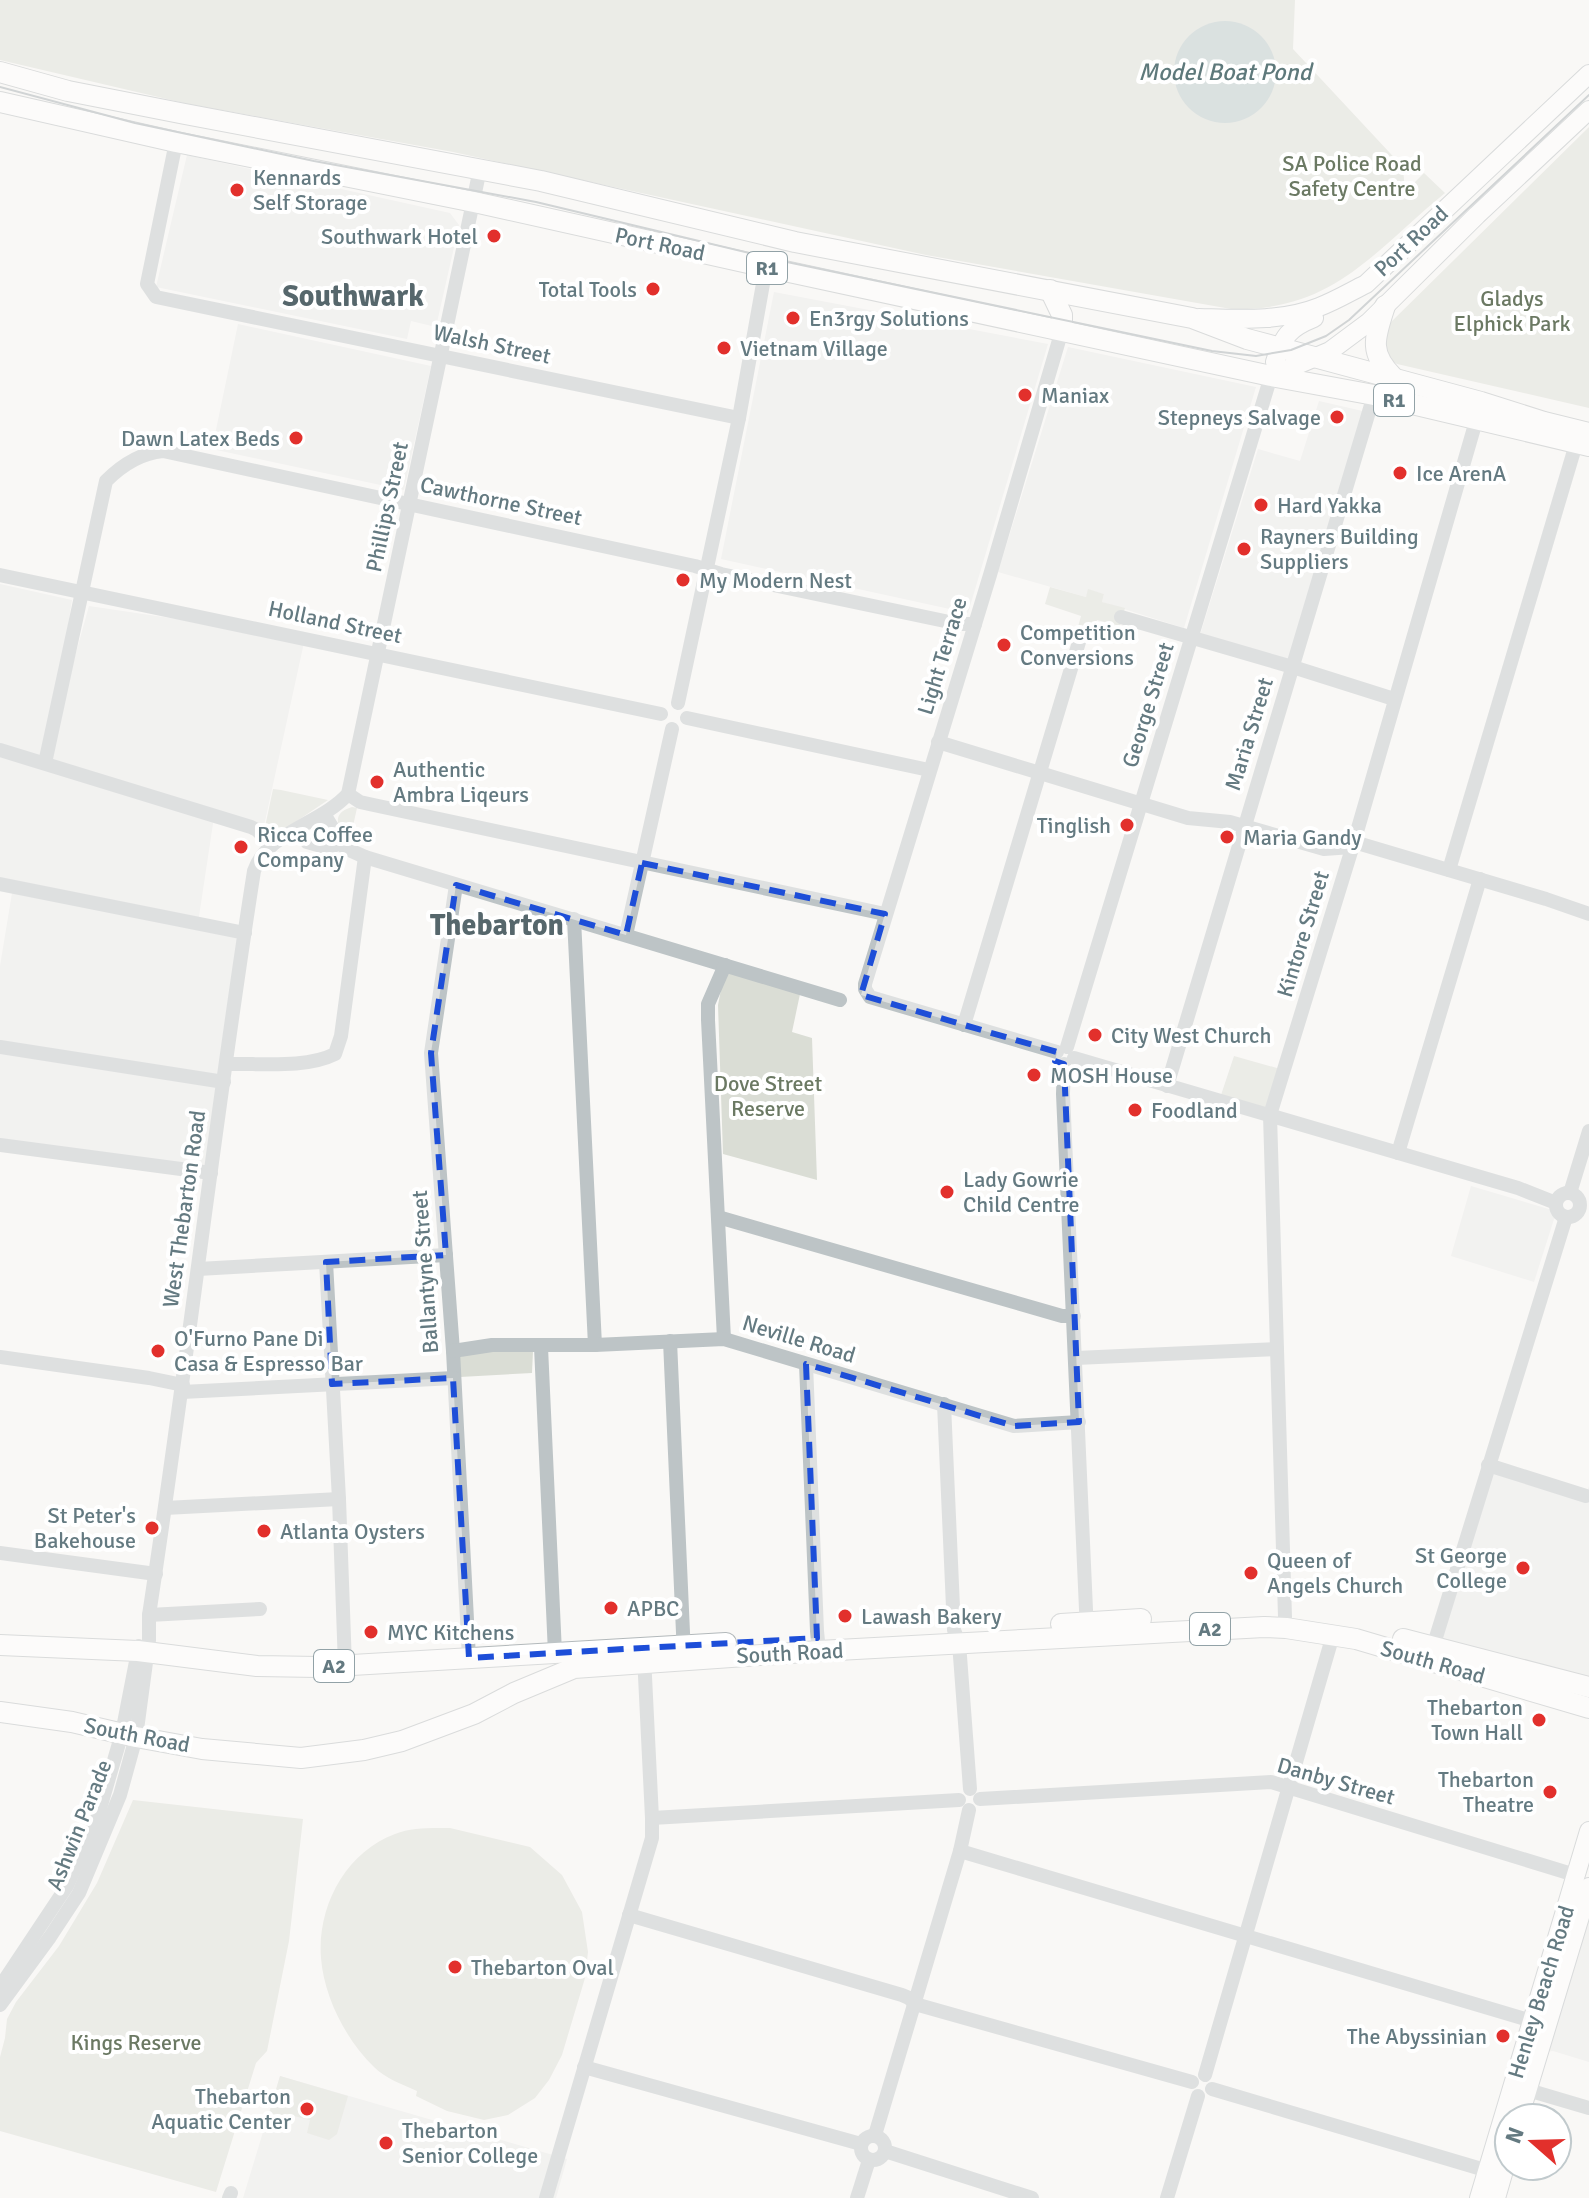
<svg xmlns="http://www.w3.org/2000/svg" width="1589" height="2198" font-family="Signika,sans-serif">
	<rect width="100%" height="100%" fill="#f9f8f6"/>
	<!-- built -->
	<g fill="#e9eae9">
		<polygon points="187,155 450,213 459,225 436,327 411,321 407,339 156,287"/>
		<polygon points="774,292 1048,344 968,613 721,559"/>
		<polygon points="238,324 431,366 404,490 212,449"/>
		<polygon points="1068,347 1256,387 1184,628 1102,602 1104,594 1089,590 1086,597 998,572"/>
		<polygon points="1319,401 1367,412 1291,662 1200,635 1258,449 1300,461"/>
		<polygon points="0,584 72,600 48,753 89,606 305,638 262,835 214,817 198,923 245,933 211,1173 0,1145 0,966 13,887 0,884"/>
		<polygon points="1471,1186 1552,1210 1555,1216 1534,1282 1451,1256"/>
		<polygon points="1488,1465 1586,1495 1589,1486 1589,1683 1433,1647"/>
		<polygon points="1589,1911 1589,2062 1553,2051 1545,2052"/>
		<polygon points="280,2076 567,2159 556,2198 243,2198"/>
	</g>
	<!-- green -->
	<g fill="#daddd5">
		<path d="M0 0H1295L1293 49 1403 167 1405 192 1424 173 1445 193C1374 251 1333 312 1231 309L926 255 453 152 188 104 0 60Z"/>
		<path d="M1589 127V408L1397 364C1379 354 1386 341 1390 323Z"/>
		<polygon points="1050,587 1086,597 1088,589 1104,594 1102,602 1125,608 1120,626 1097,620 1091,638 1076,634 1081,616 1045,604"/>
		<polygon points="273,789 281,790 328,800 288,827 273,831 265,827"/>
		<path d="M352 807 357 808 349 844C340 829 328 814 352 807Z"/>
		<polygon points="725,969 800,994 792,1032 812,1038 817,1180 723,1154 718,1005"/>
		<polygon points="1234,1056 1284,1070 1270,1115 1219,1101"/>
		<polygon points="492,1348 533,1351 532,1373 460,1377 459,1357"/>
		<polygon points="133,1800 303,1819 289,1941 267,2051 256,2063 216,2192 0,2131 0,2057 5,2038 7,2019 16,2002 59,1946 97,1883"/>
		<path d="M450 1828 530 1847 562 1875 582 1912 588 1952 585 1978 562 2055 549 2080 535 2098 508 2115 484 2120 447 2111 416 2096 417 2091C402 2084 386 2079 374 2067 346 2040 324 1997 321 1958 317 1906 346 1852 395 1834 412 1827 432 1828 450 1828Z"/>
		<polygon points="280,2076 348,2096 337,2134 329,2140 307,2133 310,2120 290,2115 287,2123 268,2117"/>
	</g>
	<!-- water -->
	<circle fill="#b4c5c6" cx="1225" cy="72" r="51"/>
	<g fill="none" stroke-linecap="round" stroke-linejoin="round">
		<!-- major casing -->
		<g stroke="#b1b8bb" stroke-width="20">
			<g id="major">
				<path d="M1199 318C1239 319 1281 322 1319 307 1335 301 1350 292 1366 284L1589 74"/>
				<path d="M1275 362C1283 336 1289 328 1314 318"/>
				<polyline points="1271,376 1330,351 1369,322 1477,215 1589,110"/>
				<polyline points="1519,2118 1589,1887"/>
				<polyline points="1479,2198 1589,1831"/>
				<polyline points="1496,2198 1509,2153"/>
			</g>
		</g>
		<!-- highway casing -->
		<g stroke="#b3b9bb" stroke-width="22">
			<g id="highway">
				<polyline points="0,72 68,91 185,114 541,181 795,242 1192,318 1247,339 1481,402 1544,422 1589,433"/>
				<polyline points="0,102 176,142 474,202 766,267 1271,376 1374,395 1589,446"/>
				<polyline points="1050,290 1062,315 1062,330"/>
				<path d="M1385 306C1375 337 1368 352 1393 377"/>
				<polyline points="1061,1624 1141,1619"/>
				<polyline points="1403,1639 1589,1687"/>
				<polyline points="0,1645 138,1651 257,1666 318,1667 726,1643"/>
				<polyline points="0,1712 72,1722 136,1737 202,1749 301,1758 364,1750 402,1741 474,1714 514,1693 574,1668 819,1651 1264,1627 1286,1628 1356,1639 1589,1708"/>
			</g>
		</g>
		<!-- minor -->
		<g stroke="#bdc4c6" stroke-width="14">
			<polyline points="176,142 147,284 156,297 739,418"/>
			<polyline points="0,575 661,714"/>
			<polyline points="1121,617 1296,668 1394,699"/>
			<polyline points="678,703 739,418 766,267"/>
			<polyline points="687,718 929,770"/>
			<polyline points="938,742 1188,818 1230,822 1324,849 1352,847"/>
			<polyline points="0,750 251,827 257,830 271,844"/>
			<path d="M45 763 106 481C122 465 141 453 163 451L695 566 721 574 959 624H975"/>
			<polyline points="348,794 360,802 369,804 885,914"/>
			<polyline points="324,814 345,848 365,857 840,1000"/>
			<polyline points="307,842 328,848 341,843"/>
			<polyline points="1354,842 1546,899 1589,914"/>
			<polyline points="1449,870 1576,444"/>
			<polyline points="0,884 245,933"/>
			<polyline points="456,885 431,1053 453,1351 469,1658"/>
			<polyline points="574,919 595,1345"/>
			<polyline points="626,935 672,729"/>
			<polyline points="964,1025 1079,642"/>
			<polyline points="0,1047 224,1082"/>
			<polyline points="1067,1047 1271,376"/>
			<polyline points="1057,1052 870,997 865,989 865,984 990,575 1062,330"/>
			<polyline points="1074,1058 1518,1188 1556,1203"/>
			<path d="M226 1064C260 1063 305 1069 335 1054L341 1036 365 857"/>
			<polyline points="1064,1064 1063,1094 1087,1632"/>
			<polyline points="1167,1086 1374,395"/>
			<polyline points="0,1145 211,1173"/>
			<polyline points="1398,1153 1480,879"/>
			<polyline points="1570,1193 1589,1131"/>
			<circle cx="1568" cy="1205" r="12"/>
			<polyline points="718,1217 1062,1316 1074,1316"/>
			<polyline points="326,1262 339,1499 345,1666"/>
			<polyline points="198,1269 446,1255"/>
			<polyline points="724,1339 708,1020 708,1004 725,965"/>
			<polyline points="670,1341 684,1655"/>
			<polyline points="541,1347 555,1653"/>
			<polyline points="453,1351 492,1345 595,1345 724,1339 1014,1426 1079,1422"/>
			<polyline points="0,1357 149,1378 183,1385"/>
			<polyline points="1076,1358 1277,1349"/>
			<polyline points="806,1364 817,1631 819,1651"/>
			<polyline points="182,1392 454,1378"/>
			<polyline points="944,1404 954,1630 959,1643 970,1789"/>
			<polyline points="1488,1465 1586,1496"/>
			<polyline points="165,1508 339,1499"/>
			<polyline points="0,1553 156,1574"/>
			<polyline points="149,1615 260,1609"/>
			<polyline points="1285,1617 1270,1115 1354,842 1476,421"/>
			<polyline points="1433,1647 1566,1217"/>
			<polyline points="980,1799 1271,1782 1575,1875"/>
			<polyline points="652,1818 959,1800"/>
			<polyline points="960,1851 1532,2021"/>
			<polyline points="629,1915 902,1995 909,1998 915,2004 1192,2082"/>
			<polyline points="0,1987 67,1886 97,1819 122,1733 139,1646"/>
			<path d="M0 2005 50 1937 79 1893 120 1795 136 1737 149 1640V1615C187 1367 215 1118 254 871 267 832 321 824 348 794L480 169"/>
			<polyline points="584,2067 861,2144"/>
			<polyline points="1205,2075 1333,1635"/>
			<polyline points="1521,2088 1589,2108"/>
			<polyline points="1212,2089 1495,2173"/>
			<polyline points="875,2135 960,1851 969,1810"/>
			<circle cx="873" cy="2148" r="12"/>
			<polyline points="885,2151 1032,2198"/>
			<polyline points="229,2198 231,2193"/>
			<polyline points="546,2198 652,1838 652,1818 644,1656"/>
			<polyline points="857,2198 869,2160"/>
			<polyline points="1167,2198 1198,2096"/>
		</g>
		<!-- major -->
		<use href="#major" stroke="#fff" stroke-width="18"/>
		<!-- highway -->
		<use href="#highway" stroke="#fff" stroke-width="20"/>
		<!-- tram -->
		<polyline stroke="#9fa9ad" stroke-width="2" points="0,87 135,123 314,161 536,202 787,262 1212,351 1256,356 1291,350 1326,336 1349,320 1589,95"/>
	</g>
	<!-- marked area -->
	<path d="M0 0H1589V2198H0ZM642 863 885 914 861 995 1057 1052 1055 1061 1064 1064 1079 1422 1014 1426 806 1364 817 1638 469 1658 453 1378 332 1384 326 1262 446 1255 431 1053 456 885 626 935Z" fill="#f9f8f6" fill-opacity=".55" fill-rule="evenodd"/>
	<path fill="none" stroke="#1d4ed8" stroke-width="6" stroke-dasharray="16 10" stroke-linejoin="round" d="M642 863 885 914 861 995 1057 1052 1055 1061 1064 1064 1079 1422 1014 1426 806 1364 817 1638 469 1658 453 1378 332 1384 326 1262 446 1255 431 1053 456 885 626 935Z"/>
	<!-- markers -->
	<g fill="#e2302c" stroke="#fff" stroke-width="3">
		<circle cx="237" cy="190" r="8"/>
		<circle cx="494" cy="236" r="8"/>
		<circle cx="653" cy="289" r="8"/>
		<circle cx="793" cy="318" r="8"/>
		<circle cx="724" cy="348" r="8"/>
		<circle cx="1025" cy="395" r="8"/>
		<circle cx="1337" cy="417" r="8"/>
		<circle cx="296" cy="438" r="8"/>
		<circle cx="1400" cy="473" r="8"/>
		<circle cx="1261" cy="505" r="8"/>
		<circle cx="1244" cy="549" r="8"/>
		<circle cx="683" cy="580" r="8"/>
		<circle cx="1004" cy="645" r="8"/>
		<circle cx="377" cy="782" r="8"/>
		<circle cx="1127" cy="825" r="8"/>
		<circle cx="1227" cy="837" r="8"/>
		<circle cx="241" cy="847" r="8"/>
		<circle cx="1095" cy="1035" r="8"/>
		<circle cx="1034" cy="1075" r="8"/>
		<circle cx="1135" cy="1110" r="8"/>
		<circle cx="947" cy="1192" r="8"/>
		<circle cx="158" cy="1351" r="8"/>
		<circle cx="152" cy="1528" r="8"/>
		<circle cx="264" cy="1531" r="8"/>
		<circle cx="1523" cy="1568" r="8"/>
		<circle cx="1251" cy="1573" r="8"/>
		<circle cx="611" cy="1608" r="8"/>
		<circle cx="845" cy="1616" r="8"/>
		<circle cx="371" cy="1632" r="8"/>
		<circle cx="1539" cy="1720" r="8"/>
		<circle cx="1550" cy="1792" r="8"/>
		<circle cx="455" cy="1967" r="8"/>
		<circle cx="1503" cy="2036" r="8"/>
		<circle cx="307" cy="2109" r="8"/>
		<circle cx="386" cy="2143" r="8"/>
	</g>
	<g text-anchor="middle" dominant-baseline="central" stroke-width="8" stroke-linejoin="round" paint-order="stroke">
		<!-- shield labels -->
		<g fill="#fff" stroke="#92a2a7" stroke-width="2">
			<rect x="747" y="252" width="40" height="32" rx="6"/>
			<rect x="1374" y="384" width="40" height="32" rx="6"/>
			<rect x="1190" y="1613" width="40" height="32" rx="6"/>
			<rect x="314" y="1650" width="40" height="32" rx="6"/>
		</g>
		<g font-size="20" font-weight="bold" fill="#647a81">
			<text x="767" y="268">R1</text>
			<text x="1394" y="400">R1</text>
			<text x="1210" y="1629">A2</text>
			<text x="334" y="1666">A2</text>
		</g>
		<!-- park labels -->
		<g font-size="22" fill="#6b7963" stroke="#fff">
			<text x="1352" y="163">SA Police Road<tspan x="1352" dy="25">Safety Centre</tspan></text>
			<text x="1512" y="298">Gladys<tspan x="1512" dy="25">Elphick Park</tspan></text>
			<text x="768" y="1083">Dove Street<tspan x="768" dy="25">Reserve</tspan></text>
			<text x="136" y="2042">Kings Reserve</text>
		</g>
		<!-- poi labels -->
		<g font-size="22" fill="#647a81" stroke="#fff" text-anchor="start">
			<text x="253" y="177">Kennards<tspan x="253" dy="25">Self Storage</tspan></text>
			<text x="478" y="236" text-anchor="end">Southwark Hotel</text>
			<text x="637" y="289" text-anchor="end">Total Tools</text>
			<text x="809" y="318">En3rgy Solutions</text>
			<text x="740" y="348">Vietnam Village</text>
			<text x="1041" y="395">Maniax</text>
			<text x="1321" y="417" text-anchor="end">Stepneys Salvage</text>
			<text x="280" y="438" text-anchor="end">Dawn Latex Beds</text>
			<text x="1416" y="473">Ice ArenA</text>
			<text x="1277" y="505">Hard Yakka</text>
			<text x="1260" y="536">Rayners Building<tspan x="1260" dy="25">Suppliers</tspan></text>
			<text x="699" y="580">My Modern Nest</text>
			<text x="1020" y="632">Competition<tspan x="1020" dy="25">Conversions</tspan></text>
			<text x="393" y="769">Authentic<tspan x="393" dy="25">Ambra Liqeurs</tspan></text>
			<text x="1111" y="825" text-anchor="end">Tinglish</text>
			<text x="257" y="834">Ricca Coffee<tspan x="257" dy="25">Company</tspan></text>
			<text x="1243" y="837">Maria Gandy</text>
			<text x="1111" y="1035">City West Church</text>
			<text x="1050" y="1075">MOSH House</text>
			<text x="1151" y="1110">Foodland</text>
			<text x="963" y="1179">Lady Gowrie<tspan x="963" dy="25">Child Centre</tspan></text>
			<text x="174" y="1338">O'Furno Pane Di<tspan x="174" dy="25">Casa &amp; Espresso Bar</tspan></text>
			<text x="136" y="1515" text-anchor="end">St Peter's<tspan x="136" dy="25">Bakehouse</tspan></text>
			<text x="280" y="1531">Atlanta Oysters</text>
			<text x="1507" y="1555" text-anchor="end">St George<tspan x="1507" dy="25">College</tspan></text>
			<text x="1267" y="1560">Queen of<tspan x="1267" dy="25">Angels Church</tspan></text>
			<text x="627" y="1608">APBC</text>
			<text x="861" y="1616">Lawash Bakery</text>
			<text x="387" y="1632">MYC Kitchens</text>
			<text x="1523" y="1707" text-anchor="end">Thebarton<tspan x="1523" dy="25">Town Hall</tspan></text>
			<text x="1534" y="1779" text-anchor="end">Thebarton<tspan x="1534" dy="25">Theatre</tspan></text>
			<text x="471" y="1967">Thebarton Oval</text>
			<text x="1487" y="2036" text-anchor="end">The Abyssinian</text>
			<text x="291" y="2096" text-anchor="end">Thebarton<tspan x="291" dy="25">Aquatic Center</tspan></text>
			<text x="402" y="2130">Thebarton<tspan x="402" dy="25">Senior College</tspan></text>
		</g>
		<!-- street labels -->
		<g font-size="22" fill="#647a81" stroke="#fff">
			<text transform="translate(1411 241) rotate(-43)">Port Road</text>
			<text transform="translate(660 244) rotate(12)">Port Road</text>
			<text transform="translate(492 344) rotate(12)">Walsh Street</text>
			<text transform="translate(501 501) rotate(12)">Cawthorne Street</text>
			<text transform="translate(387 507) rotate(-78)">Phillips Street</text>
			<text transform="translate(335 622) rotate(12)">Holland Street</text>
			<text transform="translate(942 656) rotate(-73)">Light Terrace</text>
			<text transform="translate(1148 705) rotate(-73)">George Street</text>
			<text transform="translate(1249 734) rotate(-73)">Maria Street</text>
			<text transform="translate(1303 934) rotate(-73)">Kintore Street</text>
			<text transform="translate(184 1209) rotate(-82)">West Thebarton Road</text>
			<text transform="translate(425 1272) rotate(-94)">Ballantyne Street</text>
			<text transform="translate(799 1339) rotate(17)">Neville Road</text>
			<text transform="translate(790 1653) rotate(-3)">South Road</text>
			<text transform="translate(1433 1662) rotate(16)">South Road</text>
			<text transform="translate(137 1735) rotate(11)">South Road</text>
			<text transform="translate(1336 1781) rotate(16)">Danby Street</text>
			<text transform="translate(79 1825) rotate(-68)">Ashwin Parade</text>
			<text transform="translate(1541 1992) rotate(-73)">Henley Beach Road</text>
		</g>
		<!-- water labels -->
		<g font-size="24" font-style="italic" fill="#5e797b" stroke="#fff">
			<text x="1225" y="72">Model Boat Pond</text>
		</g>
		<!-- district labels -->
		<g font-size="30" font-weight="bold" fill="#56676c" stroke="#fff">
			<text x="353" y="296">Southwark</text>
			<text x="497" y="925">Thebarton</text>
		</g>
	</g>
	<!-- north arrow -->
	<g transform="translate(1533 2142) rotate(290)"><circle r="38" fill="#ffffff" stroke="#c1cacd" stroke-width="2"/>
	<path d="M0-6L14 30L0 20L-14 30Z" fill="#e2302c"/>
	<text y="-12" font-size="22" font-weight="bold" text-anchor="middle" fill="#647a81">N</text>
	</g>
</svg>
